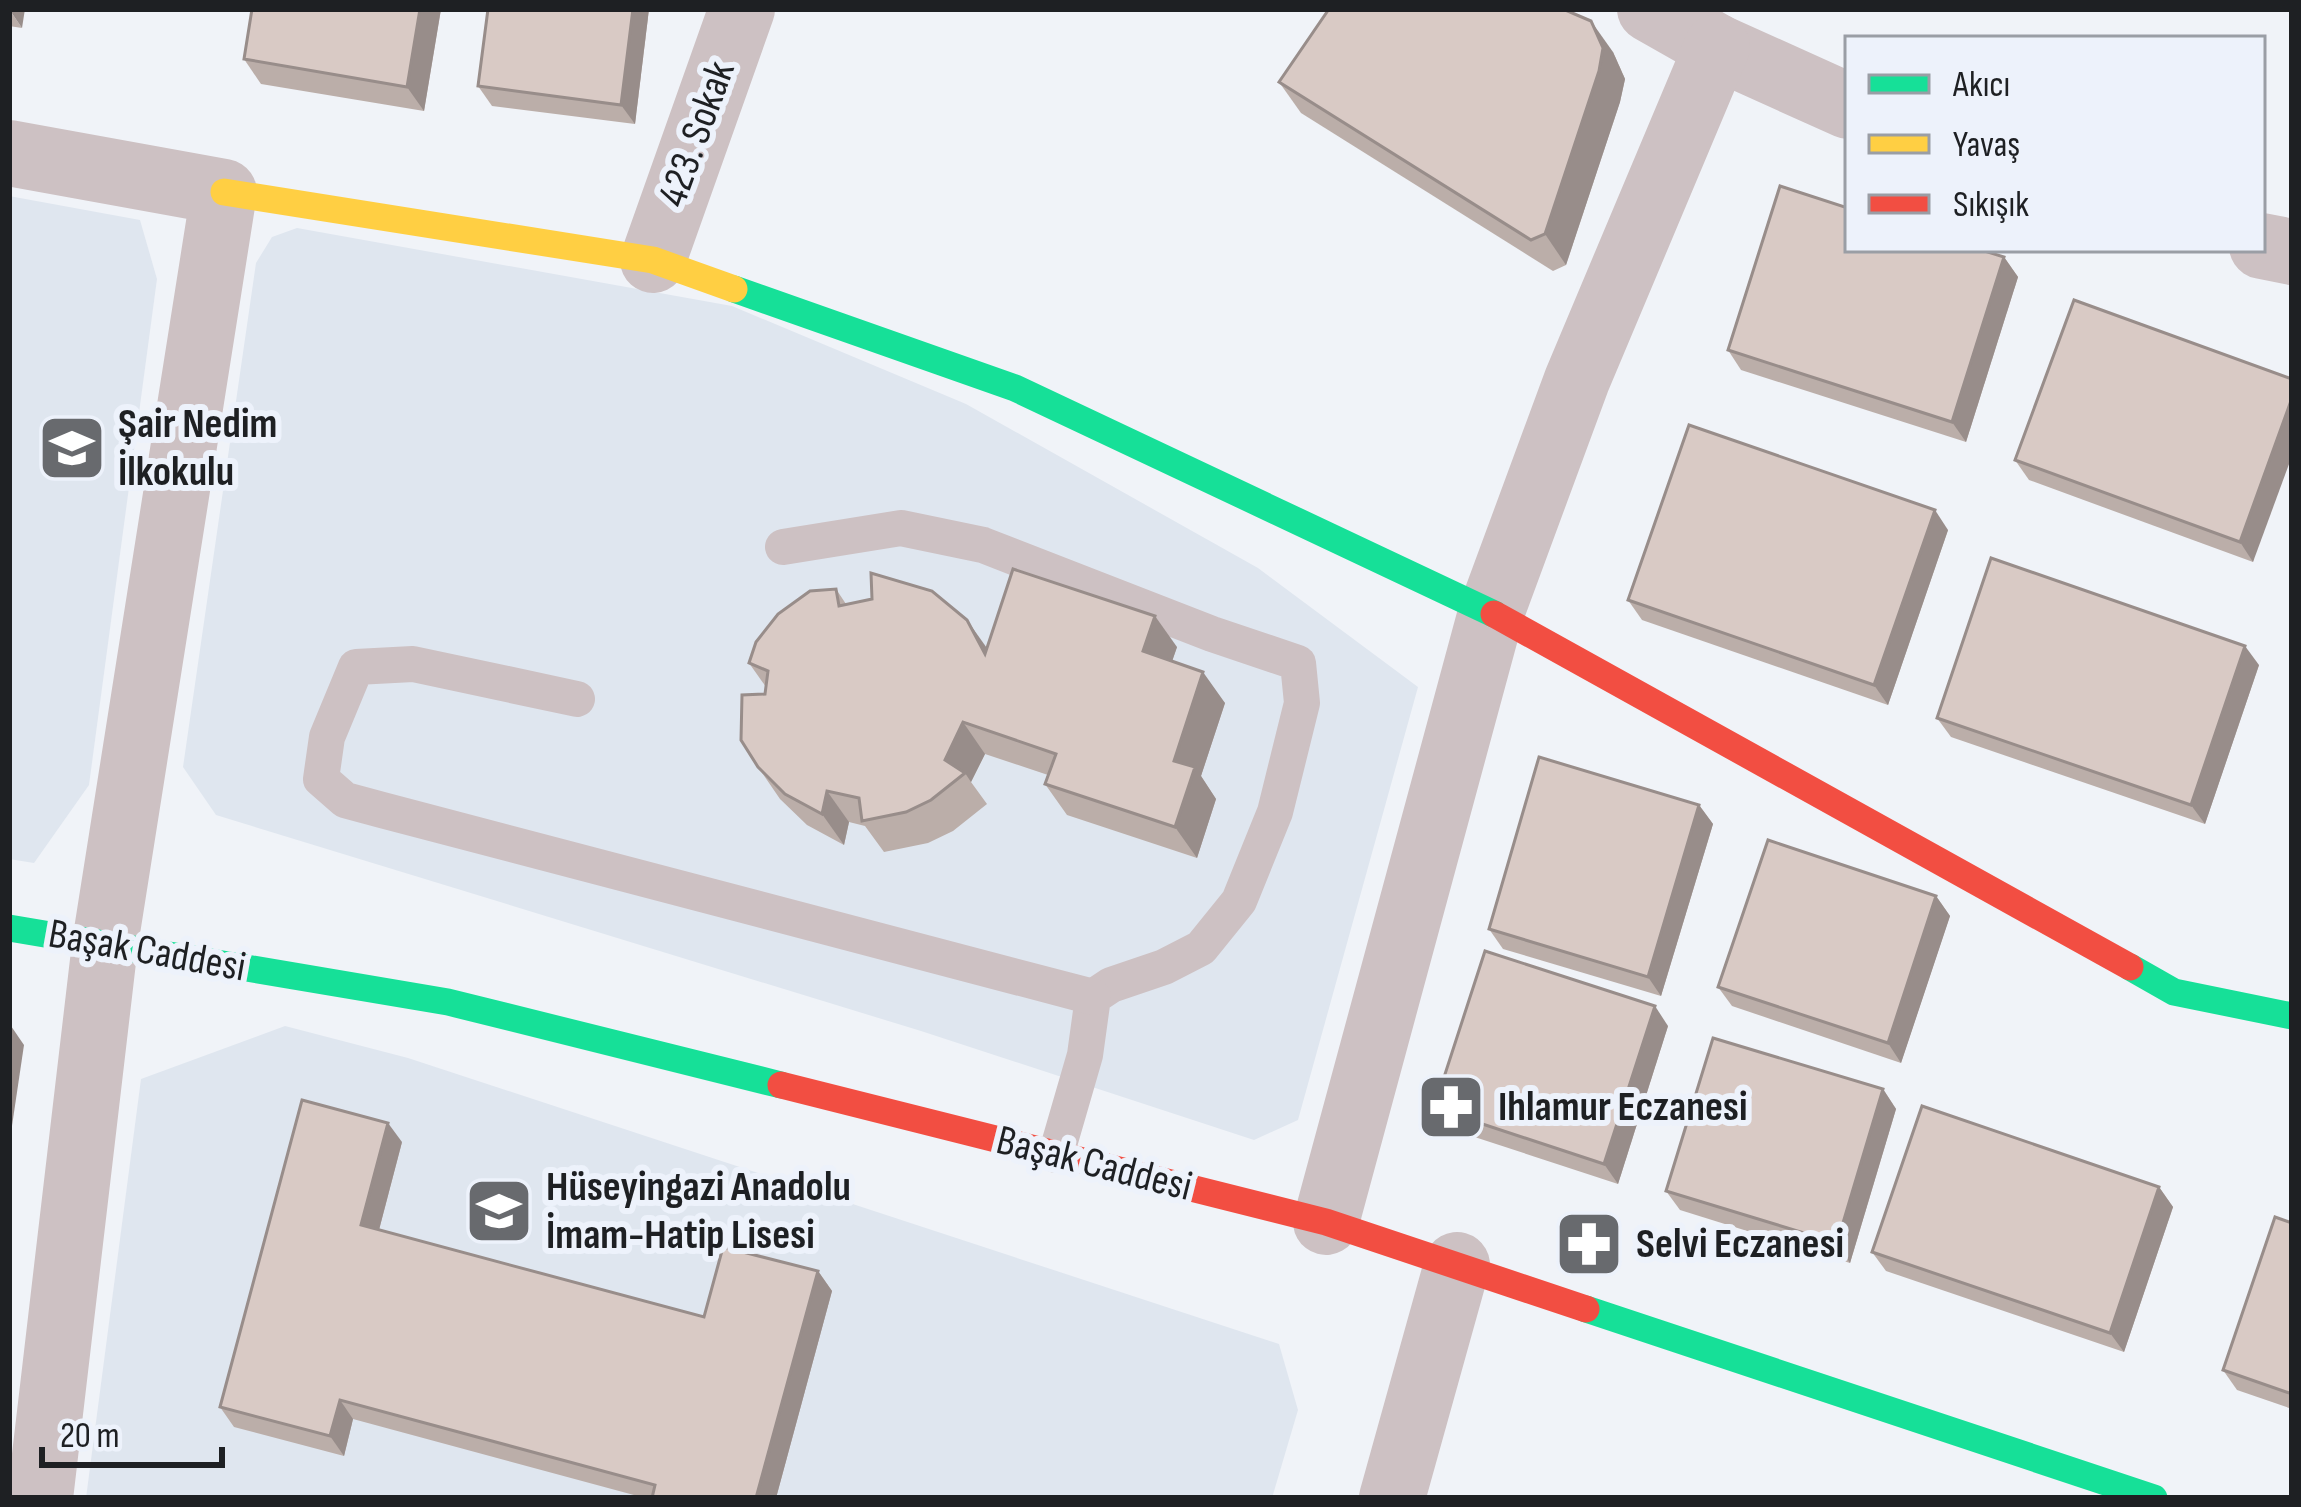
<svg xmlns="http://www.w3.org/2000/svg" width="2301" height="1507" font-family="'Sofia Sans Condensed',sans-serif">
	<rect width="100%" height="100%" fill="#f0f3f8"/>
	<!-- built -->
	<g fill="#dfe6ef">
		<polygon points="9,196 140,220 157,279 89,785 34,863 9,859"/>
		<polygon points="297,228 732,306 966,404 1258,568 1418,687 1298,1120 1254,1140 921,1031 216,815 183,767 256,263 272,237"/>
		<polygon points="285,1026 408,1058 1279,1344 1298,1410 1272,1498 86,1498 141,1079"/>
	</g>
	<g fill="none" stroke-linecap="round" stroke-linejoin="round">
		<!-- lane -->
		<g stroke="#cdc1c3" stroke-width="36">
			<polyline points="783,547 901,528 983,545 1212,634 1298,663 1302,703 1275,812 1239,901 1201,948 1164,967 1111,985 1093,997 1085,1055 1056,1155"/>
			<polyline points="577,699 413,664 356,667 327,737 321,779 345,800 382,810 1093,997"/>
		</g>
		<!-- street -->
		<g stroke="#cdc1c3" stroke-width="66">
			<polyline points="1650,9 1717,47 1848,106"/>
			<polyline points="9,153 224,192 105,944 40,1498"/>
			<polyline points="2262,246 2292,252"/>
			<polyline points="653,260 742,9"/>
			<polyline points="1326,1222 1491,613 1577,380 1717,47"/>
			<polyline points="1392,1498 1457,1265"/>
		</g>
		<!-- fast -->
		<g stroke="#16e098" stroke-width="27">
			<polyline points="734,289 1015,388 1494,614"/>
			<polyline points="9,928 448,1002 781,1085"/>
			<polyline points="2130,967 2174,992 2292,1016"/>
			<polyline points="1586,1309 2154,1498"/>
		</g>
		<!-- slow -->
		<polyline stroke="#ffcf43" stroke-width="27" points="224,192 653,260 734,289"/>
		<!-- jam -->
		<g stroke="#f24e42" stroke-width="27">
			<polyline points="1494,614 2130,967"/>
			<polyline points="781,1085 1326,1222 1586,1309"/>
		</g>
	</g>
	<!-- wall -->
	<g fill="#bbaea9">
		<polygon points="9,9 22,28 9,26"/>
		<polygon points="252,9 441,9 424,111 261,84 244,59"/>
		<polygon points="488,9 649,9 635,124 492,106 478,86"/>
		<polygon points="2188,9 2229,9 2190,12"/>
		<polygon points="1613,52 1625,79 1620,102 1566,265 1553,271 1301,113 1279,82"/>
		<polygon points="2004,257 2018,277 1966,442 1741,370 1728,350"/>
		<polygon points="2292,379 2253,562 2029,480 2015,460"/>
		<polygon points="1948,530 1888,705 1642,620 1628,600"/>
		<polygon points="836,589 846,604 987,648 1177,647 1172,661 1225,703 1201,776 1216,799 1197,858 1067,815 1045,784 1048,775 985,754 971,782 987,804 953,831 928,843 884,852 865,826 849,822 844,845 807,825 780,799 758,767 766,687 749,663"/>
		<polygon points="2259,665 2205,824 1951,737 1937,718"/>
		<polygon points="1699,805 1713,824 1661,996 1503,949 1489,929"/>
		<polygon points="1936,896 1950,916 1901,1063 1732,1006 1718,987"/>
		<polygon points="1668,1026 1618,1184 1447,1128 1434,1108"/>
		<polygon points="1883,1089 1896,1109 1850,1263 1680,1210 1666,1191"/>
		<polygon points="402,1142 379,1230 704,1317 818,1271 832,1291 776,1498 645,1498 353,1419 344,1456 234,1427 220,1407"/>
		<polygon points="2159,1187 2173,1207 2124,1352 1886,1271 1872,1252"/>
		<polygon points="2292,1223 2292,1409 2237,1390 2223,1370"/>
	</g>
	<!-- shaded-wall -->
	<g fill="#988d8a">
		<polygon points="9,9 25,9 22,28"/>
		<polygon points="420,9 441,9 424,111 407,87"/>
		<polygon points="633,9 649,9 635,124 621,105"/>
		<polygon points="1591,21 1613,52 1625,79 1620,102 1566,265 1545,234"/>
		<polygon points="2004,257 2018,277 1966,442 1952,422"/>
		<polygon points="2292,398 2292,456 2253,562 2240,542"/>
		<polygon points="1935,510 1948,530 1888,705 1874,685"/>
		<polygon points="1155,616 1177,647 1165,682 1143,651"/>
		<polygon points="967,620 989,651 985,654"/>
		<polygon points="2245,646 2259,665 2205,824 2191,805"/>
		<polygon points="1203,672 1225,703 1201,776 1216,799 1197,858 1175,827 1174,761"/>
		<polygon points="963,722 985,754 971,782 965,773 945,760"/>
		<polygon points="827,791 849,822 844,845 822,814"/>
		<polygon points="1699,805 1713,824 1661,996 1648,977"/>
		<polygon points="1936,896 1950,916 1901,1063 1888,1043"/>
		<polygon points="1655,1006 1668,1026 1618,1184 1604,1164"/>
		<polygon points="11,1026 24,1045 9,1146 9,1036"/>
		<polygon points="1883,1089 1896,1109 1850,1263 1837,1243"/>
		<polygon points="388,1123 402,1142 375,1245 361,1225"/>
		<polygon points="2159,1187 2173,1207 2124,1352 2110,1333"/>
		<polygon points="818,1271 832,1291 776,1498 756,1498"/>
		<polygon points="340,1400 353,1419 344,1456 330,1436"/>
	</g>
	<!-- building -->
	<g fill="#d9cac5" stroke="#988d8a" stroke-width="3">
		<polygon points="252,9 420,9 407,87 244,59"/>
		<polygon points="488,9 633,9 621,105 478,86"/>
		<polygon points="1329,9 1563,9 1591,21 1603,48 1599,71 1545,234 1531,240 1279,82"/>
		<polygon points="1780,186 1848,208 1848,249 1978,249 2004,257 1952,422 1728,350"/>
		<polygon points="2074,300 2292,379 2292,398 2240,542 2015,460"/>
		<polygon points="1689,425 1935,510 1874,685 1628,600"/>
		<polygon points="1991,558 2245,646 2191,805 1937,718"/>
		<polygon points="1013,569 1155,616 1143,651 1203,672 1174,761 1195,767 1175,827 1045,784 1056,754 963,722 945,760 965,773 931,800 906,812 862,821 859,798 827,791 822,814 785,794 758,767 741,740 742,695 765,694 768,671 749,663 756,642 778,614 810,591 836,589 839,606 872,599 871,573 932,591 967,620 985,654"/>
		<polygon points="1539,757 1699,805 1648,977 1489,929"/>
		<polygon points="1768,840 1936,896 1888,1043 1718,987"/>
		<polygon points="1485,951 1655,1006 1604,1164 1434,1108"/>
		<polygon points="1713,1038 1883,1089 1837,1243 1666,1191"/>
		<polygon points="302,1100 388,1123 361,1225 704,1317 723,1247 818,1271 756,1498 652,1498 655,1485 340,1400 330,1436 220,1407"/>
		<polygon points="1922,1106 2159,1187 2110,1333 1872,1252"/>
		<polygon points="2275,1217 2292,1223 2292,1394 2223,1370"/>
	</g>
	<!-- icons -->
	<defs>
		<g id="school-square" transform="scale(3.45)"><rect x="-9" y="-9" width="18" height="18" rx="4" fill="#686a6e" stroke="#edf2fb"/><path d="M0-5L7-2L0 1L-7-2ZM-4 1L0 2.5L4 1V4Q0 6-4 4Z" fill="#fff"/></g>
		<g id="pharmacy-square" transform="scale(3.45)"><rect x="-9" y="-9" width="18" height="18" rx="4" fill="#686a6e" stroke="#edf2fb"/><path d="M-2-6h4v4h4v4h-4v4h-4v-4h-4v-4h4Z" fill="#fff"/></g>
	</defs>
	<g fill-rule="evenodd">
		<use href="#school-square" x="72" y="448"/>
		<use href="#pharmacy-square" x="1451" y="1107"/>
		<use href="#school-square" x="499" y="1211"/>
		<use href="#pharmacy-square" x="1589" y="1244"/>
	</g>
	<g text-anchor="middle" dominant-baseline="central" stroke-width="12" stroke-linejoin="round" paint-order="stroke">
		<!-- street labels -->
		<g font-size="42" fill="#1e2023" stroke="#edf2fb">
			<text transform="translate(697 134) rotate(-70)">423. Sokak</text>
			<text transform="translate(147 951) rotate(10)">Başak Caddesi</text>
			<text transform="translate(1094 1164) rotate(14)">Başak Caddesi</text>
		</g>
		<!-- poi labels -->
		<g font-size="42" font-weight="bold" fill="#1e2023" stroke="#edf2fb" text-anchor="start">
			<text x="118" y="424">Şair Nedim<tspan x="118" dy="48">İlkokulu</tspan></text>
			<text x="1498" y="1107">Ihlamur Eczanesi</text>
			<text x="546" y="1187">Hüseyingazi Anadolu<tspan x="546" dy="48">İmam-Hatip Lisesi</tspan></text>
			<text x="1636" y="1244">Selvi Eczanesi</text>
		</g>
	</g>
	<!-- border -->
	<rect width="2301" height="1507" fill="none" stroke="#1e2023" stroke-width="24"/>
	<!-- legend -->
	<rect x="1845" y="36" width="420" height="216" fill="#edf2fb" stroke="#9a9ea5" stroke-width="3"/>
	<rect x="1869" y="75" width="60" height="18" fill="#16e098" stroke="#9a9ea5" stroke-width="3"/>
	<text x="1953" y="96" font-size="36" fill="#1e2023">Akıcı</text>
	<rect x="1869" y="135" width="60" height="18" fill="#ffcf43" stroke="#9a9ea5" stroke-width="3"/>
	<text x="1953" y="156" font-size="36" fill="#1e2023">Yavaş</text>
	<rect x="1869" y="195" width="60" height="18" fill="#f24e42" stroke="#9a9ea5" stroke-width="3"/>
	<text x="1953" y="216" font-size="36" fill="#1e2023">Sıkışık</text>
	<!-- scale -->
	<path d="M42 1447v18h180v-18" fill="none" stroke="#1e2023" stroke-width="6"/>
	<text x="60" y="1447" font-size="36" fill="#1e2023" stroke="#edf2fb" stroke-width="9" paint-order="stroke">20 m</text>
</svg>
